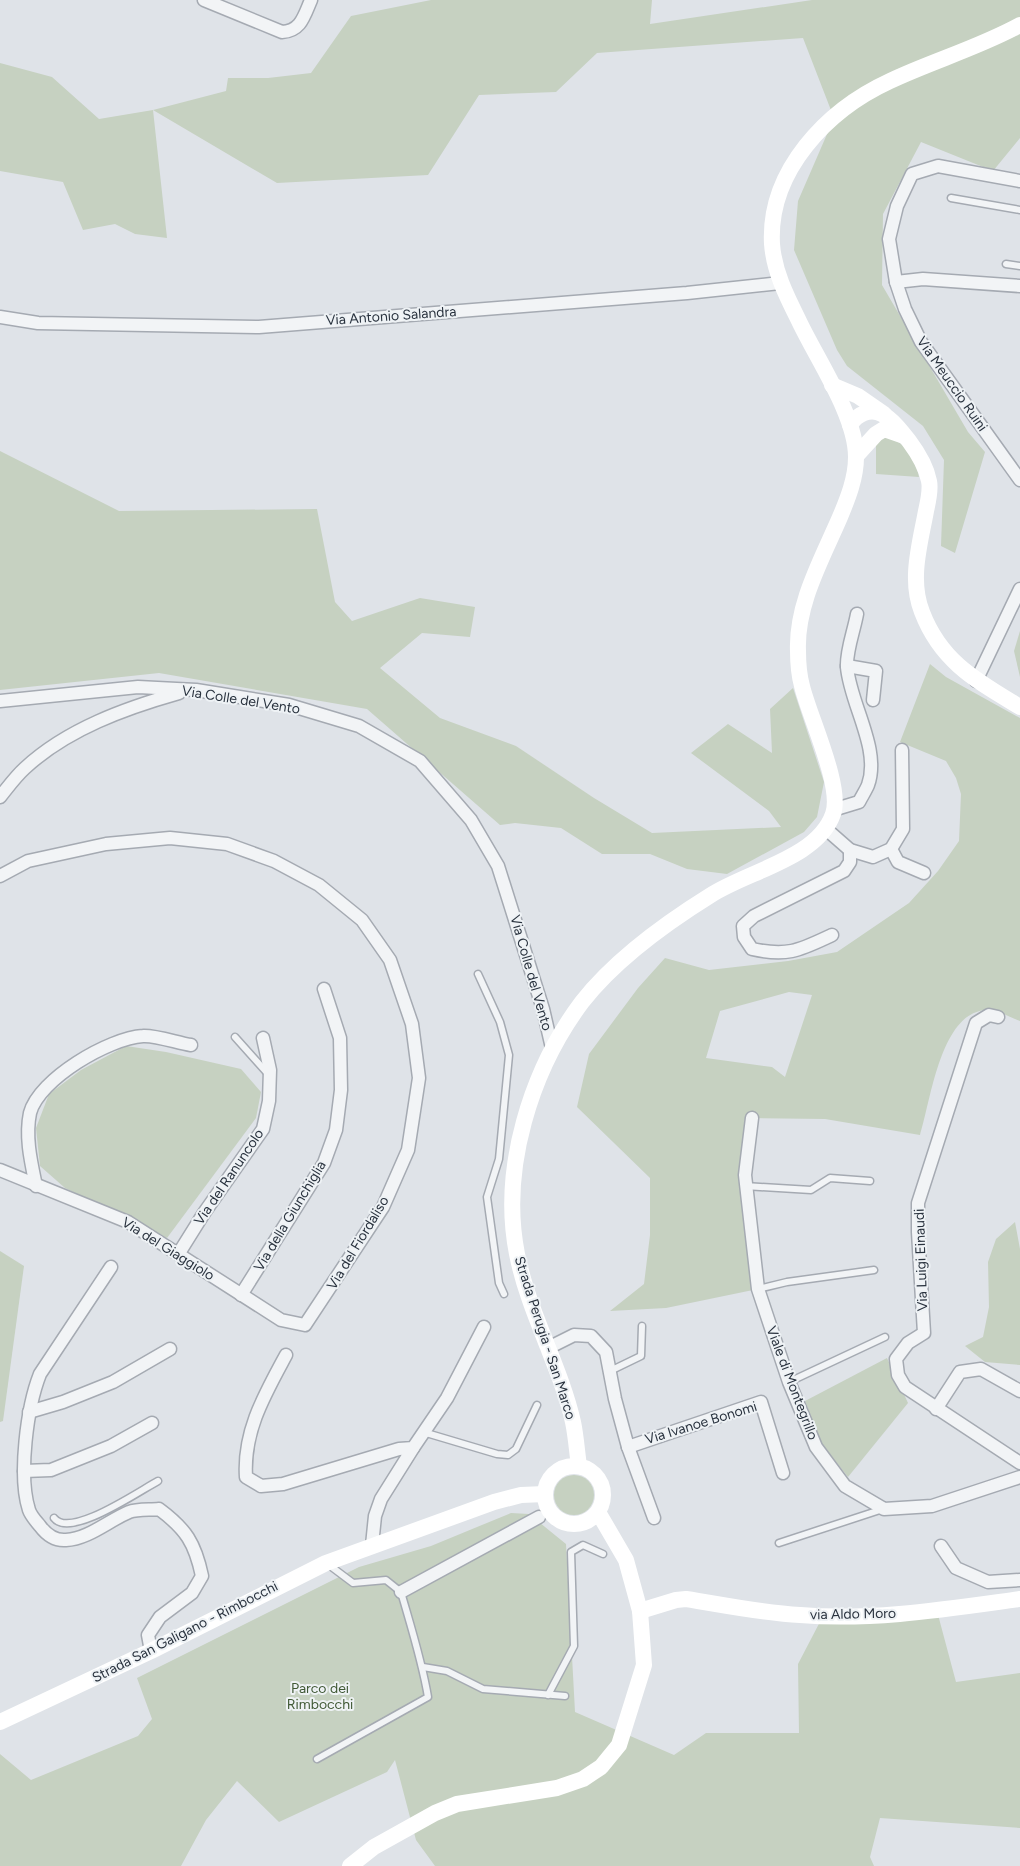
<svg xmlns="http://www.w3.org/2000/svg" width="1020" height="1866" font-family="Figtree,sans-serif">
	<rect width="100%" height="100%" fill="#dfe3e8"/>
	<!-- green -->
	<g fill="#c6d1c1" fill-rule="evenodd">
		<polygon points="431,0 652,0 650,24 812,0 1020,0 1020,138 993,171 921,142 883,214 882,285 968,432 985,452 955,553 941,546 944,460 923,426 847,366 837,350 794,250 798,201 834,118 803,38 597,53 556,92 479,95 428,175 277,183 153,110 167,238 135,234 115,224 83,230 63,182 0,171 0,63 52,77 99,119 153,110 226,91 228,78 268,78 311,73 351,16"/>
		<path d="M887 437C909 445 914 455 919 477L876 474V442Z"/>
		<polygon points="0,451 119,511 317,509 335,602 352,621 420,598 475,607 470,637 422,633 380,668 440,718 516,746 594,798 652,833 781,827 769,811 691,753 728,724 772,753 770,709 793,688 824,782 817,817 804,832 727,874 687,869 650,854 602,854 561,828 515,823 500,825 367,709 159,673 0,690"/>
		<polygon points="1020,631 1020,677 1014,651"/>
		<path d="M930 664 946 677 1020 718V1021C1011 1018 1000 1011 991 1010 941 1006 931 1101 920 1135L825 1119 752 1118 753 1115 745 1119 740 1173 753 1290 666 1308 610 1311 644 1284 650 1235V1178L577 1107 589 1054 638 988 665 958 709 970 788 961 837 952 909 903 938 871 959 841 961 794 956 778 946 761 900 742ZM789 992 812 995 785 1077 772 1067 706 1058 720 1011Z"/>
		<polygon points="126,1046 166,1052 241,1069 261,1092 256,1118 167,1238 65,1188 40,1166 36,1128 49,1094 81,1070"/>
		<polygon points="1015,1222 1020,1249 1020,1365 985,1362 965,1346 983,1337 989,1307 988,1262 996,1239"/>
		<polygon points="0,1251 24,1266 3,1421 0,1422"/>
		<polygon points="887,1358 908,1403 848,1477 821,1443 805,1401"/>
		<circle cx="574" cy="1495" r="20"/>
		<polygon points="511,1513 529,1514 566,1544 575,1712 674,1755 706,1733 799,1733 798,1664 823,1616 937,1611 956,1682 1020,1673 1020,1828 880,1818 870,1857 874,1866 435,1866 416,1840 395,1760 387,1772 279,1822 237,1781 206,1820 181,1866 0,1866 0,1754 31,1780 138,1736 152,1719 137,1678 359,1567 431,1546"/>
	</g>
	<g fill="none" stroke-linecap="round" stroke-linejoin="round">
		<!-- lane casing -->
		<g stroke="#a5aab2" stroke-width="9">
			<g id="lane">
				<polyline points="951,198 1020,210"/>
				<polyline points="1006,264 1020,266"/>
				<polyline points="478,974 500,1022 509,1055 499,1159 487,1197 499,1283 504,1294"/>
				<polyline points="235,1037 269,1075"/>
				<polyline points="745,1186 811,1190 830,1178 870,1181"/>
				<polyline points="758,1289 787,1282 874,1270"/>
				<polyline points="610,1371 641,1356 642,1326"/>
				<polyline points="789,1382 885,1337"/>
				<polyline points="423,1432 497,1454 508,1455 516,1449 537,1405"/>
				<path d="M54 1518C70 1539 139 1491 158 1481"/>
				<polyline points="779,1543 883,1509"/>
				<polyline points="423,1667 447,1671 483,1689 565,1696"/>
				<polyline points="548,1695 574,1646 571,1552 583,1545 603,1554"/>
				<path d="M317 1759 428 1697C422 1661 411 1627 401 1592L386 1580 353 1583 329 1565"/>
			</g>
		</g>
		<!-- street casing -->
		<g stroke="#a5aab2" stroke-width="15">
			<g id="street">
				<path d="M204 0 282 32C301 31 304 16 311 0"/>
				<polyline points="1020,181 938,166 912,174 897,206 889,239 896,282 905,309 921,342 1020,480"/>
				<polyline points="896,282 923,279 1020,286"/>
				<polyline points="0,317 38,323 259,327 687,293 780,283"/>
				<polyline points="847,666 876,671 873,700"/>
				<polyline points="976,681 1020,589"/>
				<polyline points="0,701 138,687 196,690 289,705 359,726 420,761 471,820 498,866 543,1009 552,1048"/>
				<path d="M0 797C8 787 16 776 25 768 67 729 126 708 179 693"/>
				<path d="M836 809 859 802C862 796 866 790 868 785 881 749 850 704 847 667 846 651 854 631 857 614"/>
				<polyline points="826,829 850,850 873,857 891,849 903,829 902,750"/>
				<polyline points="891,849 898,862 924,873"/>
				<polyline points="0,876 28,861 106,844 170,838 227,844 274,861 319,885 362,920 390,960 412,1024 419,1078 408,1150 383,1207 305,1325 281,1320 128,1222 0,1170"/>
				<path d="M832 935C800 950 788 957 752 949L744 937 743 926 754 916 844 871 850 862V850"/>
				<polyline points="998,1017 989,1015 976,1023 918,1203 918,1232 924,1333 908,1343 896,1359 898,1375 905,1387 1020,1463"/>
				<polyline points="752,1118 745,1175 758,1289 789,1382 816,1447 845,1486 884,1509 932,1506 1020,1477"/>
				<path d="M36 1186C31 1162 25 1137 30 1113 39 1079 109 1038 143 1036 155 1035 178 1043 191 1045"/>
				<polyline points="179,1253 204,1213 263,1129 269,1101 270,1070 263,1038"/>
				<path d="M111 1267 40 1374C27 1407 18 1476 29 1510 31 1516 36 1521 40 1526 46 1534 55 1541 66 1540 88 1539 108 1521 129 1512 137 1509 150 1510 159 1509 186 1529 195 1543 202 1576L192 1593 160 1617 148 1635 151 1651"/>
				<polyline points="241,1295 324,1163 336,1130 341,1090 340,1038 324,989"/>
				<polyline points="548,1348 574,1335 591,1336 606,1352 615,1399 628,1447 654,1518"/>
				<path d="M286 1355C265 1394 243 1431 246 1477L261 1486 283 1484 399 1449 413 1448 447 1398 484 1327"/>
				<polyline points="936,1409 960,1372 981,1369 1020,1391"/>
				<polyline points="29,1412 63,1402 113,1382 170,1349"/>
				<polyline points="628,1447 761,1402 783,1473"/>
				<polyline points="24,1471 51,1470 111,1446 152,1423"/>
				<polyline points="372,1545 375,1516 381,1499 413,1448"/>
				<polyline points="941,1546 956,1568 988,1582 1020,1580"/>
				<polyline points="401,1592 539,1517"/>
			</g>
		</g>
		<!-- lane -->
		<use href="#lane" stroke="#f2f4f6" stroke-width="6"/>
		<!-- street -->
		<use href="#street" stroke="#f2f4f6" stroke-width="12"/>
		<!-- secondary -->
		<g stroke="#fff" stroke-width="16">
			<polyline points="832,385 858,396 884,414"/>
			<path d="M850 425C857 414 870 408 882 414 892 419 902 432 909 441 918 453 926 466 929 481 931 490 928 502 926 511 920 544 909 580 922 612 941 662 977 681 1020 707"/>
			<polyline points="856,456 876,434 884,429 904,436"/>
			<path d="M579 1466C577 1452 576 1436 573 1422 560 1365 528 1311 517 1254 500 1169 531 1070 582 1002 614 961 666 923 711 895 748 871 818 858 833 814 843 787 809 716 802 686 799 675 798 663 798 651 796 604 822 559 840 517 848 498 856 478 856 457 856 415 816 358 798 319 786 295 774 271 772 244 768 171 827 110 890 81 932 61 978 48 1020 25"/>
			<circle cx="574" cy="1495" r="29"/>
			<path d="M640 1611 676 1600 686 1599C724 1605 762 1613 800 1615 873 1621 947 1609 1020 1599"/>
			<polyline points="0,1722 151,1651 326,1563 494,1502 521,1495 545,1494"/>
			<polyline points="350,1866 374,1847 435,1813 457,1804 557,1788 583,1779 601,1767 619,1745 644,1665 640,1611 626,1560 598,1512"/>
		</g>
	</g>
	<g text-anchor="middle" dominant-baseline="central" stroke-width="4" stroke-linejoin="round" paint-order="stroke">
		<!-- street labels -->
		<g font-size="14" fill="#29323e" stroke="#eef2f5">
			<text transform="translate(391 316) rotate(-4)">Via Antonio Salandra</text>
			<text transform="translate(952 384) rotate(55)">Via Meuccio Ruini</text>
			<text transform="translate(241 700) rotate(9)">Via Colle del Vento</text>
			<text transform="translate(531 973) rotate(74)">Via Colle del Vento</text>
			<text transform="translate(229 1177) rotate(-56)">Via del Ranuncolo</text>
			<text transform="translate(290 1216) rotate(-59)">Via della Giunchiglia</text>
			<text transform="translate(358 1243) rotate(-59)">Via del Fiordaliso</text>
			<text transform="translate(168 1249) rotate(32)">Via del Giaggiolo</text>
			<text transform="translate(921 1260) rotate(-92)">Via Luigi Einaudi</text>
			<text transform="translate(545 1338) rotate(72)">Strada Perugia - San Marco</text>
			<text transform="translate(792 1383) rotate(69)">Viale di Montegrillo</text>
			<text transform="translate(701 1423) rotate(-17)">Via Ivanoe Bonomi</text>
			<text transform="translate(853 1614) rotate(-1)">via Aldo Moro</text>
			<text transform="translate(185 1632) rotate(-27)">Strada San Galigano - Rimbocchi</text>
		</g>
		<!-- park labels -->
		<g font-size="14" fill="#405936" stroke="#eef2f5">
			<text x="320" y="1688">Parco dei<tspan x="320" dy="16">Rimbocchi</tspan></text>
		</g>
	</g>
</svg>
